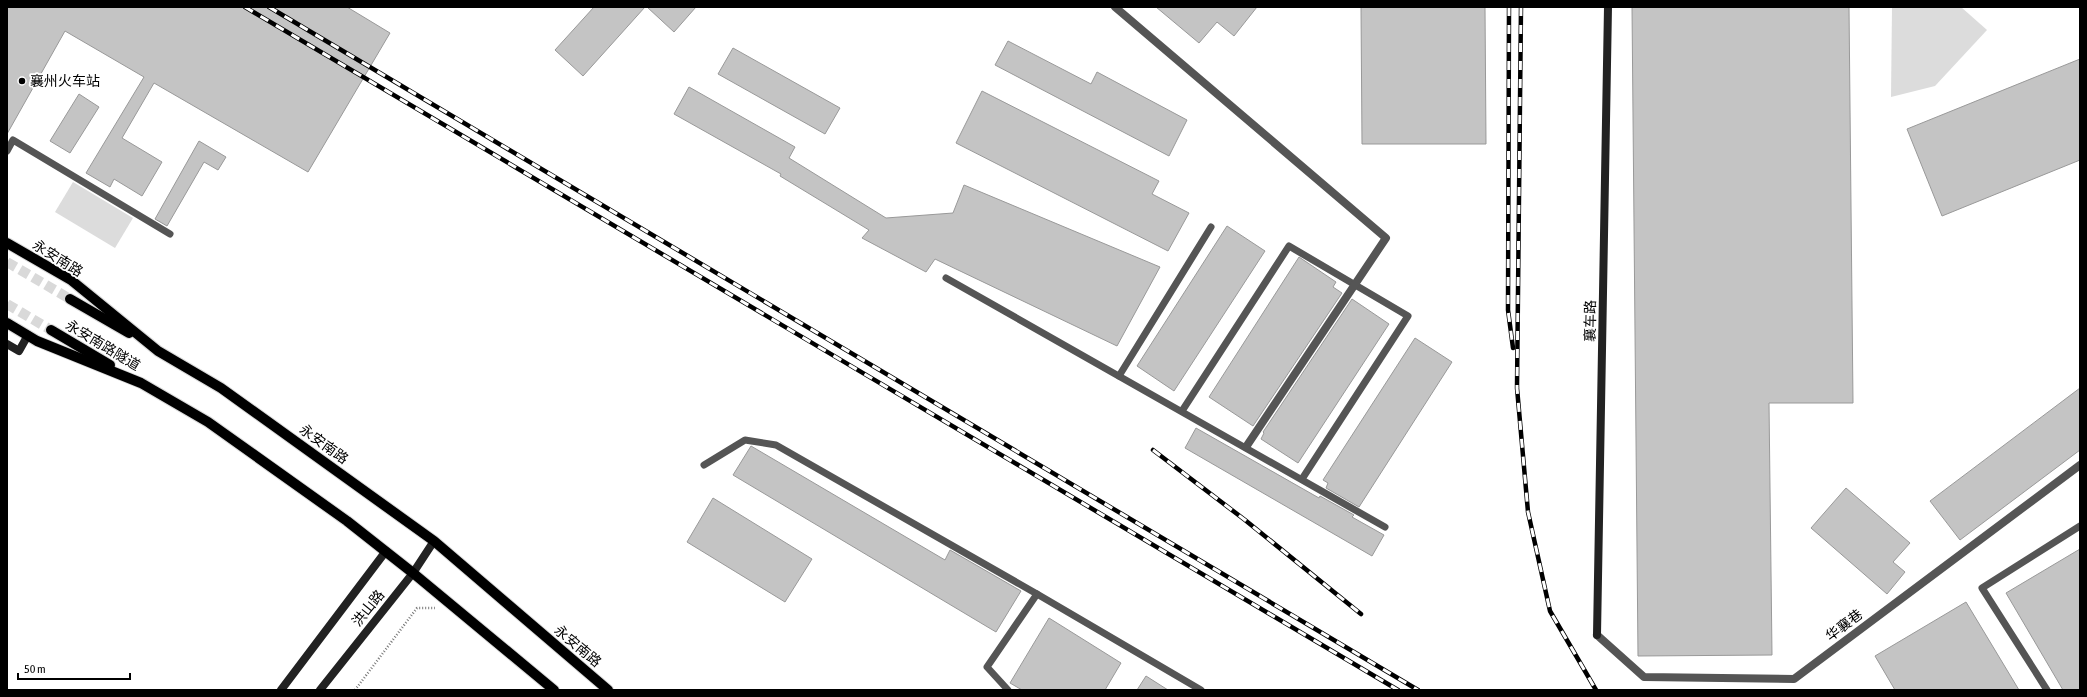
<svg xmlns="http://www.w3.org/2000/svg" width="2087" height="697" font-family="'Asap Condensed','Noto Sans SC',sans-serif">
	<rect width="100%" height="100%" fill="#fff"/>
	<!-- green -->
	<g fill="#dcdcdc">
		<polygon points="1892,7 1961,7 1987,30 1935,86 1891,97"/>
		<polygon points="73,182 133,218 115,248 55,212"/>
	</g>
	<!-- building -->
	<g fill="#c4c4c4" stroke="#999">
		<polygon points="7,7 347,7 390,33 308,172 154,83 122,138 162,162 142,196 114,179 110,187 86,173 144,77 65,31 7,134"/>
		<polygon points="594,7 645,7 583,76 555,50"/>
		<polygon points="647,7 696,7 674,32"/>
		<polygon points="1156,7 1257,7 1234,36 1217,22 1199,43"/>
		<polygon points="1361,7 1485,7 1486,144 1362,144"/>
		<polygon points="1632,7 1849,7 1853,403 1769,403 1772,655 1638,656"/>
		<polygon points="1008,41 1091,84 1097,72 1187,120 1169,156 995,65"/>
		<polygon points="733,48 840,108 825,134 718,74"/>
		<polygon points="2080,59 2080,160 1942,216 1907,129"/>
		<polygon points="689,87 795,147 789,158 886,218 953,213 964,185 1160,267 1117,346 935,259 926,272 862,238 869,230 780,176 781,174 674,114"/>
		<polygon points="982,91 1159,181 1152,194 1189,213 1168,251 956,143"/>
		<polygon points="79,94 99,107 70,153 50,141"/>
		<polygon points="199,141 226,157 218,170 204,162 167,226 155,219"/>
		<polygon points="1227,226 1265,251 1174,391 1137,366"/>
		<polygon points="1299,257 1336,282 1333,287 1342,293 1253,426 1209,397"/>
		<polygon points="1352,299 1389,324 1298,463 1261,439 1264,433 1263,432"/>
		<polygon points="1415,338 1452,362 1359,507 1326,488 1328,483 1323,480"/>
		<polygon points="2080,388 2080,450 1960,540 1930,501"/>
		<polygon points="1196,428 1319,498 1320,496 1354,515 1352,517 1384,535 1372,556 1185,448"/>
		<polygon points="751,446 945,560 950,550 1021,591 996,632 733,475"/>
		<polygon points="1846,488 1910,543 1893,562 1905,572 1887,594 1811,528"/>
		<polygon points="713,498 812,559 785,602 687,542"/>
		<polygon points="2080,549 2080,690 2063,690 2006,593"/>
		<polygon points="1966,602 2019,690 1895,690 1875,656"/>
		<polygon points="1049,618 1121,663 1105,690 1022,690 1010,683"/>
		<polygon points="1146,676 1168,690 1137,690"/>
	</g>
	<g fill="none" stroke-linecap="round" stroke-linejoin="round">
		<!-- primary-tunnel -->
		<g stroke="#d9d9d9" stroke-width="10" stroke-dasharray="10 5" stroke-linecap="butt">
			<polyline points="7,262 70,299"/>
			<polyline points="7,304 51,330"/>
		</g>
		<!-- primary casing -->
		<g stroke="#dbdbdb" stroke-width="12">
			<g id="primary">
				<polyline points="7,243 71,280 158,351 221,388 434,541 608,690"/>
				<polyline points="70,299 129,333"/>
				<polyline points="7,323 37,341 141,383 208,422 347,521 413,573 554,690"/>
				<polyline points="51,330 110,365"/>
			</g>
		</g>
		<!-- path -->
		<polyline stroke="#777" stroke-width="2.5" stroke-dasharray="1 2" stroke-linecap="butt" points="355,690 417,608 435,608"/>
		<!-- lane -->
		<g stroke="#555" stroke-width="7">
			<polyline points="7,151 13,140 170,234"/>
			<polyline points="946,278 1385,527"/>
			<polyline points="1119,376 1211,227"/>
			<polyline points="1182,411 1289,246 1408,316 1302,479"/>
			<polyline points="704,465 745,440 776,445 1037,594"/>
			<polyline points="1008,690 987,667 1037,594 1201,690"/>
			<polyline points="2047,690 1982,588 2080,526"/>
		</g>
		<!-- street -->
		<g stroke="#555" stroke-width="8">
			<polyline points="1115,7 1386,238 1246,447"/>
			<polyline points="1597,635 1644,677 1794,679 2080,465"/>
		</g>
		<!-- secondary -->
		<g stroke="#222" stroke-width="8">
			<polyline points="7,344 19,351 28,335"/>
			<polyline points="1597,635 1608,7"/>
			<polyline points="281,690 386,551"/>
			<polyline points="320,690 413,573 434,541"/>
		</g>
		<!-- primary -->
		<use href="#primary" stroke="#000" stroke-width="10"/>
		<!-- rail casing -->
		<g stroke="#000" stroke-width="4.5">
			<g id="rail">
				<polyline points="245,7 1398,690"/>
				<polyline points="269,7 1418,690"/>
				<polyline points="1509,7 1508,310 1513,348"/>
				<polyline points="1521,7 1517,388 1528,512 1550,611 1596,690"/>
				<polyline points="1153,450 1245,520 1361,614"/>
			</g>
		</g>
		<!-- rail -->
		<use href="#rail" stroke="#fff" stroke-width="3" stroke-dasharray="9" stroke-linecap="butt"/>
	</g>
	<!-- markers -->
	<circle fill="#000" stroke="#fff" stroke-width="1.5" cx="22" cy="81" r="4"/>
	<g text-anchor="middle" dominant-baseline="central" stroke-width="3.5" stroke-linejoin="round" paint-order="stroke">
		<!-- poi labels -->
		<g font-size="14" fill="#000" stroke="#fff" text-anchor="start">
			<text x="30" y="81">襄州火车站</text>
		</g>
		<!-- street labels -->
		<g font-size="14" fill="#000" stroke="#fff">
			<text transform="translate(58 258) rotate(32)">永安南路</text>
			<text transform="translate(1590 321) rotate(-89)">襄车路</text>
			<text transform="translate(103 345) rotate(31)">永安南路隧道</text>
			<text transform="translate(324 444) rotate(36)">永安南路</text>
			<text transform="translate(368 608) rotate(-51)">洪山路</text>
			<text transform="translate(1844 625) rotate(-37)">华襄巷</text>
			<text transform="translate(578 646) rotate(40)">永安南路</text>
		</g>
	</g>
	<!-- border -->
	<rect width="2087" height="697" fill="none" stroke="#000000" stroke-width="16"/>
	<!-- scale -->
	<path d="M18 673v6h112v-6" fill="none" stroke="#000000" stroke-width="2"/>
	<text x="24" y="673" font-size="12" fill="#000000" stroke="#ffffff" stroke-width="3" paint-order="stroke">50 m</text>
</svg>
